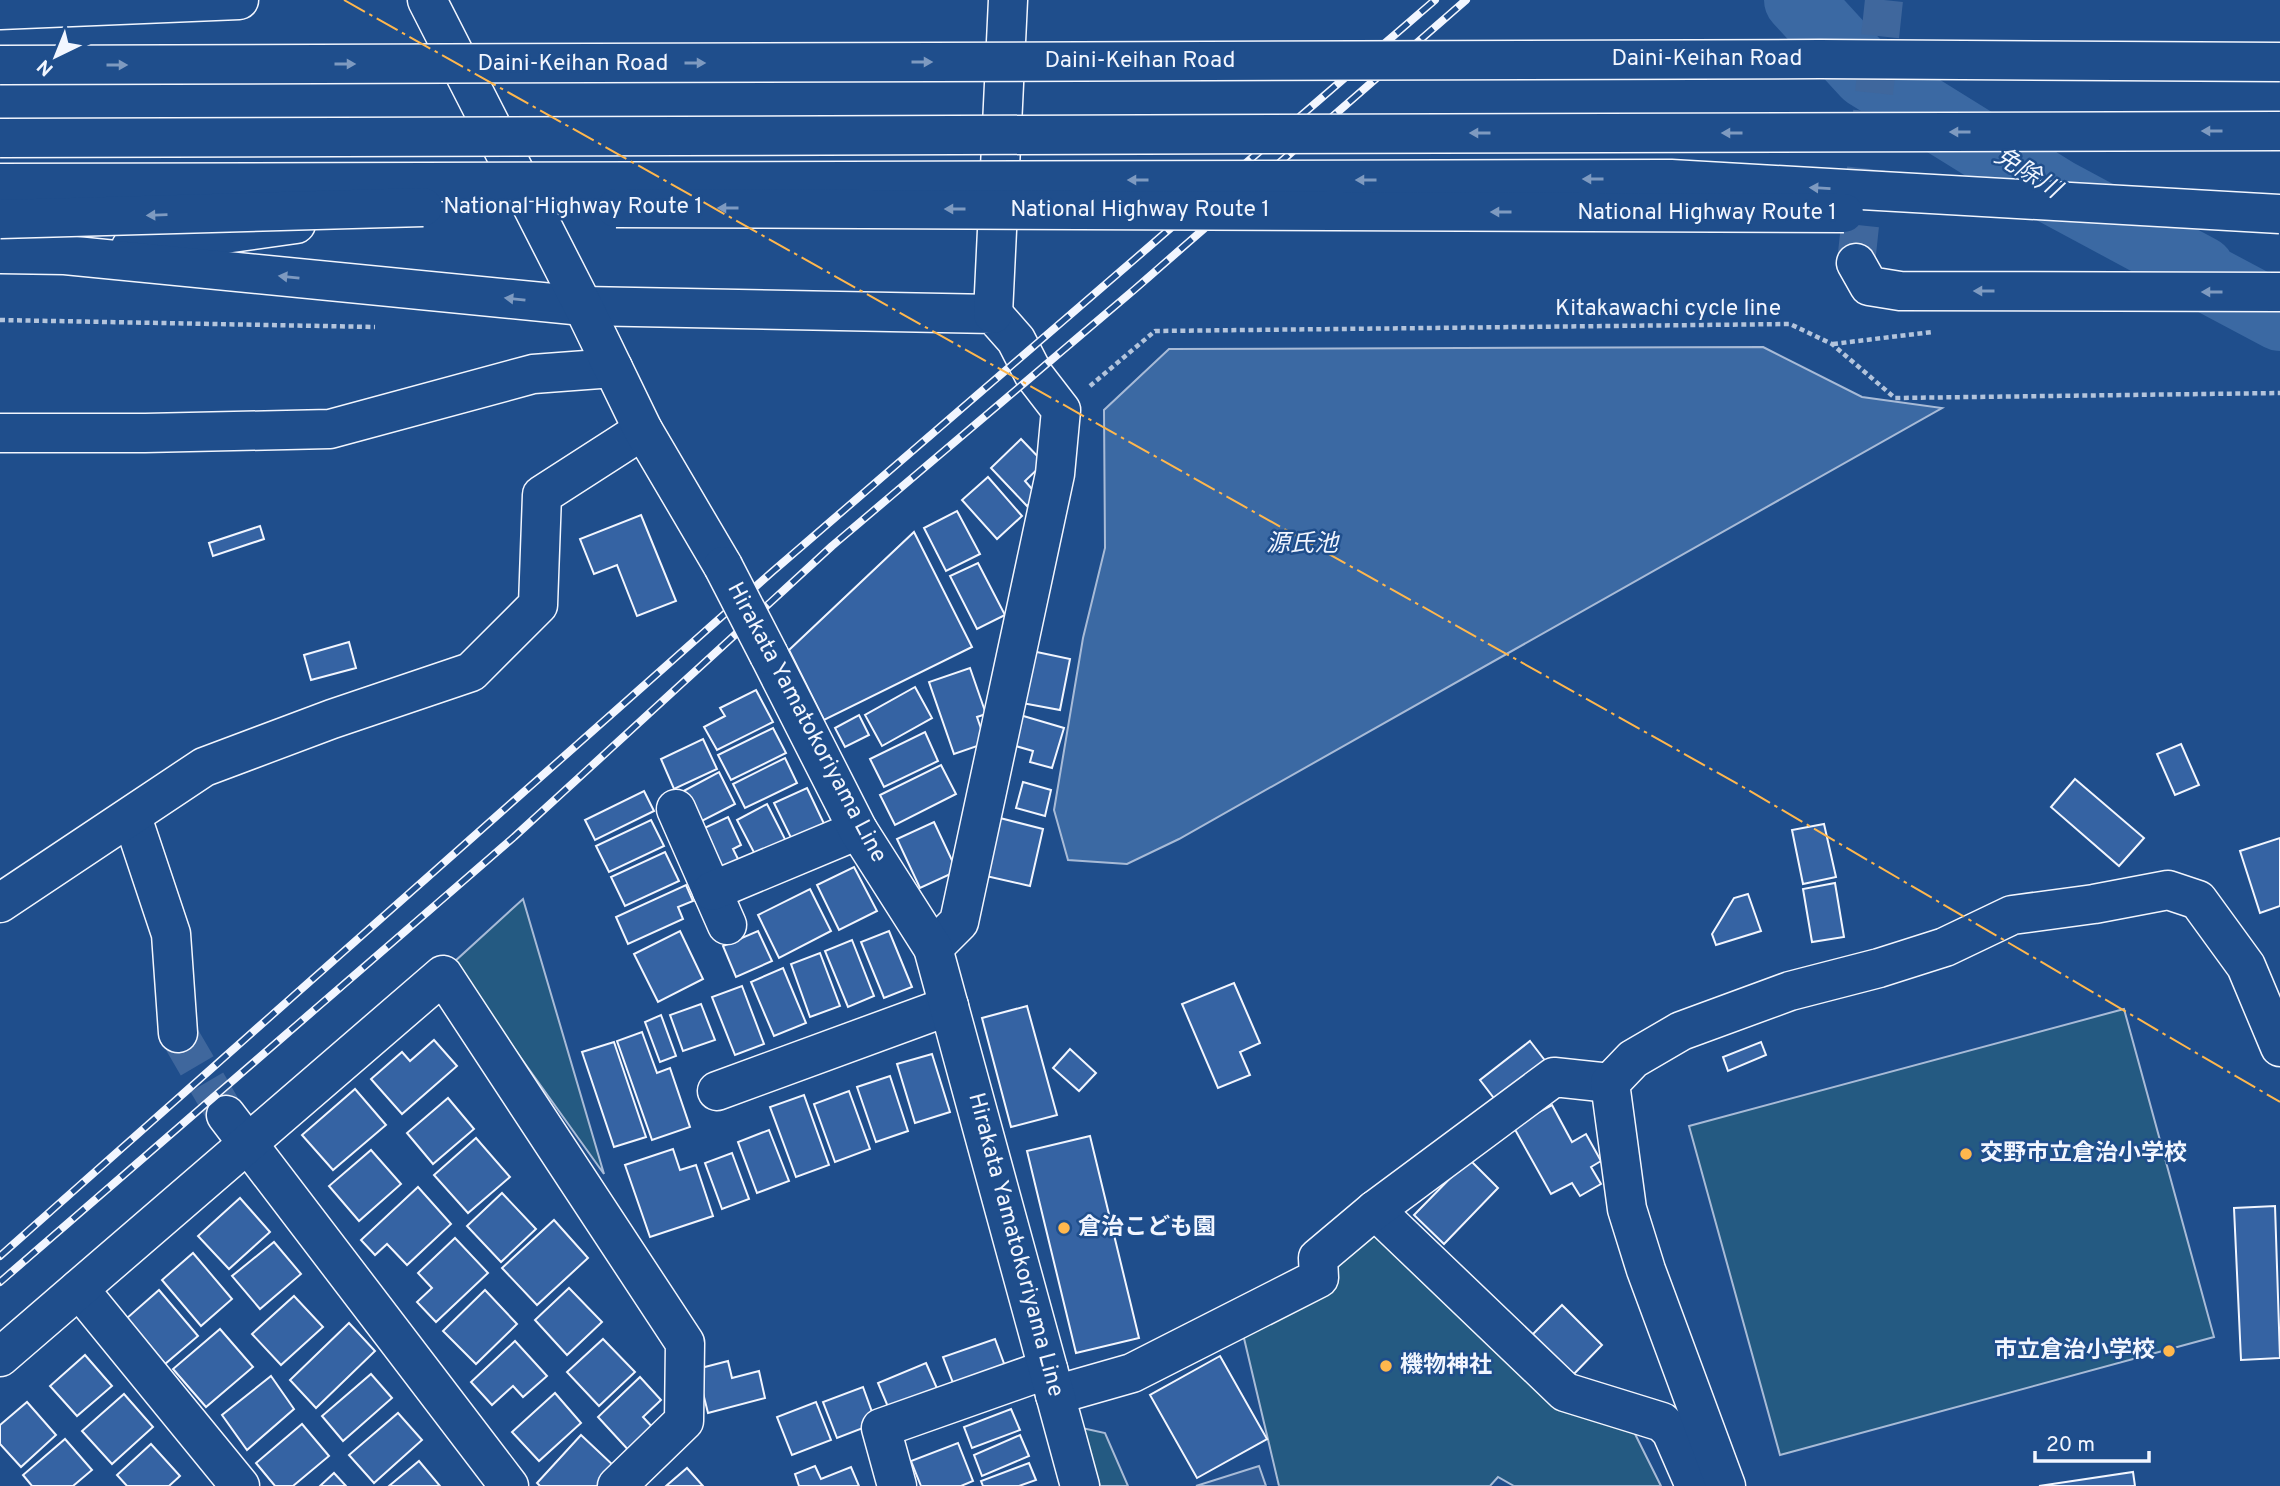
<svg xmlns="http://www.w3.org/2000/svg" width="2280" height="1486" font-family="Overpass,'Noto Sans JP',sans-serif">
	<rect width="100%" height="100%" fill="#1f4e8c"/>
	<!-- green -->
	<g fill="#245a82" stroke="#a8bbd7" stroke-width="2">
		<polygon points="523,899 604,1174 453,963"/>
		<polygon points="2124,1009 2214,1337 1780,1455 1689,1126"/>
		<polygon points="1375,1231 1632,1428 1661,1486 1514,1486 1498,1477 1490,1486 1279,1486 1243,1334 1335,1258"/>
		<polygon points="1082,1428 1105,1433 1128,1486 1100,1486"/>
	</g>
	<!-- parking -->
	<polygon fill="#305b95" stroke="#a8bbd7" stroke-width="2" points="1259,1466 1266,1486 1196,1486"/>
	<!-- water -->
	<polygon fill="#3b69a3" stroke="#a8bbd7" stroke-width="2" points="1763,347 1862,397 1942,408 1179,839 1127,864 1068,860 1054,810 1083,638 1105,548 1104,410 1169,349"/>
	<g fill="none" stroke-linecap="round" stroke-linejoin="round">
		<!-- river -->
		<polyline stroke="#3b69a3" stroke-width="68" points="1798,0 1866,74 2056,192 2201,270 2201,275 2280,317"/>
	</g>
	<!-- building -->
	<g fill="#3563a3" stroke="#f2f6ff" stroke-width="2">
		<polygon points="1021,439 1044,463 1025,481 1038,496 1027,506 991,468"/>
		<polygon points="988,477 1022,516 997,539 962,500"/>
		<polygon points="957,511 980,554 946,571 924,528"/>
		<polygon points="641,515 676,601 637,616 617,565 594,574 580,539"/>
		<polygon points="260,526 264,539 213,556 209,543"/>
		<polygon points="914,532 972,647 824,720 789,650"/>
		<polygon points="978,563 1005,615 977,629 950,576"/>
		<polygon points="349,642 356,668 311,680 304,655"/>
		<polygon points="1032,651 1070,659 1060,710 1022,703"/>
		<polygon points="970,668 986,714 977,717 986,743 954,754 929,682"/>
		<polygon points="915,687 932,718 882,746 865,715"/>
		<polygon points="756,690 773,722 717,750 704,727 725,716 720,708"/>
		<polygon points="859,715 869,735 845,747 835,728"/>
		<polygon points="1020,715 1064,728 1052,768 1030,762 1033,751 1012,745"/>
		<polygon points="773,728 786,753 731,780 718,755"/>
		<polygon points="925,732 938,761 884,787 870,759"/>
		<polygon points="703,739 717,769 674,789 661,759"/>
		<polygon points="2181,744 2199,785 2175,795 2157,754"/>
		<polygon points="785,758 797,783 745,808 733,784"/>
		<polygon points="941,765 956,794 895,825 880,795"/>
		<polygon points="719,772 735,804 694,825 678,794"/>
		<polygon points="2075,779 2144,838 2119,866 2051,807"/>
		<polygon points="1023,782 1051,790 1045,816 1016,808"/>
		<polygon points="807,788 827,830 795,846 774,803"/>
		<polygon points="644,791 654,811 595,840 585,820"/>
		<polygon points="767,804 789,847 759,862 737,820"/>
		<polygon points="728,817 741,845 733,849 741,865 718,875 698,831"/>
		<polygon points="1000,818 1043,829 1030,886 986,876"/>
		<polygon points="651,820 664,846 609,872 596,846"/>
		<polygon points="934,822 957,871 920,888 897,839"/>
		<polygon points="1824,824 1836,877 1803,884 1792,830"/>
		<polygon points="2280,838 2280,906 2260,913 2240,851"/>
		<polygon points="665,852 679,881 625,906 611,877"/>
		<polygon points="854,867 877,911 839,930 817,885"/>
		<polygon points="1835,883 1844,937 1812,942 1803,889"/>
		<polygon points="686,885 693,901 678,907 683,919 628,944 616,917"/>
		<polygon points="810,889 831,931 779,958 758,915"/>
		<polygon points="1748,894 1761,931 1716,945 1712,934 1734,898"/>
		<polygon points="680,931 703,979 658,1002 634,954"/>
		<polygon points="758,931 772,961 736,977 723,946"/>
		<polygon points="889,931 912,987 884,998 861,942"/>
		<polygon points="852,940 874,996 848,1007 825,951"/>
		<polygon points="820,953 840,1006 810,1017 791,964"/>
		<polygon points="783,968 806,1023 774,1036 751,982"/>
		<polygon points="1234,983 1260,1043 1240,1052 1250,1075 1218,1088 1182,1004"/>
		<polygon points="742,986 764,1044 735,1055 712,997"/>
		<polygon points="701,1004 715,1040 683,1051 670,1015"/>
		<polygon points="1027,1006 1057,1115 1011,1127 982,1018"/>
		<polygon points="661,1015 676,1056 660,1062 645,1022"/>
		<polygon points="642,1032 657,1073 670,1068 690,1127 652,1140 617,1041"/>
		<polygon points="434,1040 457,1066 402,1114 371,1079 402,1052 410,1061"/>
		<polygon points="1530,1041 1550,1067 1500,1106 1480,1080"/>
		<polygon points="614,1042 646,1137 614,1147 582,1052"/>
		<polygon points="1761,1042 1766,1055 1728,1071 1723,1057"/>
		<polygon points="1070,1049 1096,1073 1079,1091 1053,1068"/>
		<polygon points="932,1054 950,1112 915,1123 897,1064"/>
		<polygon points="890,1076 908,1131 876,1142 857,1087"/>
		<polygon points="355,1089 386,1125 333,1170 302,1135"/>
		<polygon points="849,1091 870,1149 835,1162 814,1104"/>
		<polygon points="804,1095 829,1165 796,1177 770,1107"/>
		<polygon points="448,1098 474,1129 433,1164 407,1133"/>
		<polygon points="1552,1105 1572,1142 1586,1134 1601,1161 1591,1167 1601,1184 1580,1196 1572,1183 1551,1194 1513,1126"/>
		<polygon points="769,1130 789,1181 757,1193 738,1142"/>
		<polygon points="1090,1136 1139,1338 1076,1353 1027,1151"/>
		<polygon points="476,1138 510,1177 468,1213 434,1175"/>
		<polygon points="673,1149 680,1170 696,1165 713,1216 650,1237 625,1165"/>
		<polygon points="371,1150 401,1184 359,1221 329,1186"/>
		<polygon points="732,1153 749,1199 722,1209 705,1163"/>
		<polygon points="1469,1159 1498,1188 1444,1244 1414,1215"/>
		<polygon points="418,1187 451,1224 407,1265 387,1244 375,1255 361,1240"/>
		<polygon points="502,1193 536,1229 501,1262 467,1226"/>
		<polygon points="240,1198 270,1232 229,1269 198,1236"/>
		<polygon points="2275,1206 2280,1358 2241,1360 2234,1208"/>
		<polygon points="554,1220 588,1258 537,1305 502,1268"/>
		<polygon points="455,1238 488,1273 436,1322 417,1302 432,1288 418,1273"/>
		<polygon points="274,1242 301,1274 260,1309 232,1276"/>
		<polygon points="193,1253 232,1299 201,1326 162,1280"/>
		<polygon points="569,1288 602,1322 567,1355 535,1320"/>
		<polygon points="159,1290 198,1336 165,1364 127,1318"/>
		<polygon points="485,1290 517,1324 476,1364 443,1331"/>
		<polygon points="294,1296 323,1327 281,1365 252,1334"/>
		<polygon points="1562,1305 1602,1345 1571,1377 1531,1336"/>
		<polygon points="349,1323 375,1351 316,1408 290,1380"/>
		<polygon points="220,1329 253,1367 206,1407 173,1369"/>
		<polygon points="603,1339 635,1372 599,1406 567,1372"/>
		<polygon points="995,1339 1006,1369 955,1388 943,1357"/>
		<polygon points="515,1341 547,1376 523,1397 513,1386 492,1405 471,1382"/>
		<polygon points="85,1355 112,1386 77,1416 50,1386"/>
		<polygon points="1220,1356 1267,1439 1197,1478 1150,1395"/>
		<polygon points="728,1361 732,1378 759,1371 765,1398 708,1413 697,1369"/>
		<polygon points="926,1363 939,1393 891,1414 878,1383"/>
		<polygon points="371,1374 392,1398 343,1441 322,1416"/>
		<polygon points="271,1376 294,1409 247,1450 222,1415"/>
		<polygon points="640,1377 661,1400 643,1417 656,1431 632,1454 598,1417"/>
		<polygon points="863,1387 876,1423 837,1438 823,1402"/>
		<polygon points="555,1393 581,1423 539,1461 512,1432"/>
		<polygon points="124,1394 153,1427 112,1464 82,1431"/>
		<polygon points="27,1402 56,1435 21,1467 0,1444 0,1425"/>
		<polygon points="816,1402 831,1440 792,1455 777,1417"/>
		<polygon points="1011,1409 1020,1430 972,1448 964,1427"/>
		<polygon points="398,1413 422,1440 374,1483 349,1455"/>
		<polygon points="302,1424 329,1456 293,1486 275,1486 256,1463"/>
		<polygon points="581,1435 615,1467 597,1486 540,1486 537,1483"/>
		<polygon points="1020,1435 1029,1456 982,1476 974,1455"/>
		<polygon points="65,1439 92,1470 73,1486 32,1486 23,1475"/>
		<polygon points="958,1443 973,1481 961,1486 921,1486 911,1461"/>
		<polygon points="151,1444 180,1476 169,1486 127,1486 117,1475"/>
		<polygon points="419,1461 440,1486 389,1486"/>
		<polygon points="1029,1463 1036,1480 1019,1486 983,1486 981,1481"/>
		<polygon points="815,1466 821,1479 851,1467 859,1486 799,1486 795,1474"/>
		<polygon points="687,1468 703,1486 666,1486"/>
		<polygon points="2133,1472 2135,1486 2039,1486"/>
		<polygon points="334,1473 346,1486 320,1486"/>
	</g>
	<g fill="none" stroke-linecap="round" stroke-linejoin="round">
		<!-- minor-tunnel -->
		<g stroke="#3f679d" stroke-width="38" stroke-dasharray="38 19" stroke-linecap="butt">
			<polyline points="1856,263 1884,0"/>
			<polyline points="178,1033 226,1115"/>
		</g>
		<!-- minor casing -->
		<g stroke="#f2f6ff" stroke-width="41">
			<g id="minor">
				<polyline points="131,247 296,224"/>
				<polyline points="0,254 65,255 583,306 993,314 1016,340 1034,375 1061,410 1055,474 959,922 933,948"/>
				<polyline points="1856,263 1869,286 1900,291 2280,292"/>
				<polyline points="993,314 1008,0"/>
				<polyline points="0,433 145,433 330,429 533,374 613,368"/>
				<polyline points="676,809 727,925"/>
				<polyline points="132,817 171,934 178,1033"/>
				<polyline points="712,891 858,830"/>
				<polyline points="0,903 204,767 332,719 471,672 538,605 542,495 643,430"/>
				<polyline points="717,1091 949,1006"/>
				<polyline points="226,1115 509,1486"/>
				<polyline points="1375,1210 1565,1392 1662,1422 1671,1431 1695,1486"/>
				<polyline points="79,1289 240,1486"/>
				<polyline points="0,1357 443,975 685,1343 684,1421 617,1486"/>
				<polyline points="1055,1395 1132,1373 1319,1278 1318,1258 1375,1210 1554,1077 1610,1083"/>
				<polyline points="897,1486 881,1428 1048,1369"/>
				<polyline points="1726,1486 1646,1270 1627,1209 1610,1083 1633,1059 1681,1031 1790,991 1879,968 1945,947 2012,915 2094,904 2168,890 2198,900 2246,966 2280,1047"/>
			</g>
		</g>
		<!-- major casing -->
		<g stroke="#f2f6ff" stroke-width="41">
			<g id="major">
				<polyline points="427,0 583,306 643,430 723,566"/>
				<polyline points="769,655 858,830 933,948 1080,1486"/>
			</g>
		</g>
		<!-- highway casing -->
		<g stroke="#f2f6ff" stroke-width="41">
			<polyline id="highway" points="0,10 239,0"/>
		</g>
		<!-- path -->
		<g stroke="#b3c4dc" stroke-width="4.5" stroke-dasharray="5 3.5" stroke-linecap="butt">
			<polyline points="0,320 375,327"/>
			<polyline points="1833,344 1932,332"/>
			<polyline points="1090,386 1155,331 1790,324 1832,344 1895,398 2280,393"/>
		</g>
		<!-- minor -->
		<use href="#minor" stroke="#1f4e8c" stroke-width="38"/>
		<!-- major -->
		<use href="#major" stroke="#1f4e8c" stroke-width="38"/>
		<!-- highway -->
		<use href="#highway" stroke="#1f4e8c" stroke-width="38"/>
		<!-- rail casing -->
		<g stroke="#f2f6ff" stroke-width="8">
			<g id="rail">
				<polyline points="0,1256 772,572 1435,0"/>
				<polyline points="0,1282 514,837 832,546 1135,289 1466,0"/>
			</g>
		</g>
		<!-- rail -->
		<use href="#rail" stroke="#1f4e8c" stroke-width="5" stroke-dasharray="16" stroke-linecap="butt"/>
		<!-- major-bridge casing -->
		<g stroke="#f2f6ff" stroke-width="41" stroke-linecap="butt">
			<polyline id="major-bridge" points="723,566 769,655"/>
		</g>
		<!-- highway-bridge casing -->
		<g stroke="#f2f6ff" stroke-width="41" stroke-linecap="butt">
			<g id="highway-bridge">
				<polyline points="0,65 1820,59 2280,62"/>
				<polyline points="0,138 2280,131"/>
				<polyline points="0,183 1671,179 2280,214"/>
				<polyline points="616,208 1844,213"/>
				<polyline points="0,219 423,207"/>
			</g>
		</g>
		<!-- major-bridge -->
		<use href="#major-bridge" stroke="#1f4e8c" stroke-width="38"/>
		<!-- highway-bridge -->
		<use href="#highway-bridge" stroke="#1f4e8c" stroke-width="38"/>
		<!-- power -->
		<polyline stroke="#ffb74d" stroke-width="2" stroke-dasharray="24 5 3.5 5" stroke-linecap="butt" points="344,0 1743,787 2280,1102"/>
	</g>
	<!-- one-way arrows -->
	<defs><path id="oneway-solid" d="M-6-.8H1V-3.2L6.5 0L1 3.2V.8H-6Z" transform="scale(1.75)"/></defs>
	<g fill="#7e9ac0">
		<use href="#oneway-solid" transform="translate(922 62)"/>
		<use href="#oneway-solid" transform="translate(695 63)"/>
		<use href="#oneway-solid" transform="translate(345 64)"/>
		<use href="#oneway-solid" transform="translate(117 65)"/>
		<use href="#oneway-solid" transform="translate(2212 131) rotate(180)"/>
		<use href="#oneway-solid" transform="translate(1960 132) rotate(180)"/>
		<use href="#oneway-solid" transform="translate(1480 133) rotate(180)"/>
		<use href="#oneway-solid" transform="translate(1732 133) rotate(180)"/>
		<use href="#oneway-solid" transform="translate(1593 179) rotate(180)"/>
		<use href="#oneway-solid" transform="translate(1138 180) rotate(180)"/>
		<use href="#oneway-solid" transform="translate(1366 180) rotate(180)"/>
		<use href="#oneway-solid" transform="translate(1820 188) rotate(-177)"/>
		<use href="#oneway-solid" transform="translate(728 208) rotate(-180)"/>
		<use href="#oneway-solid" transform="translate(955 209) rotate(-180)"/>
		<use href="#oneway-solid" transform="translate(1501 212) rotate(-180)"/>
		<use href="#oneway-solid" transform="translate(157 215) rotate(178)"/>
		<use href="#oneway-solid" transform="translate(289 277) rotate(-174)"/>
		<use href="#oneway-solid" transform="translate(1984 291) rotate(-180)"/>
		<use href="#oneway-solid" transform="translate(2212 292) rotate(-180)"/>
		<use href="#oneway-solid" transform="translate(515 299) rotate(-174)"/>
	</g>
	<!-- markers -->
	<g fill="#ffb74d" stroke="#1f4e8c" stroke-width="2.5">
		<circle cx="1966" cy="1154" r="7"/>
		<circle cx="1064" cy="1228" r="7"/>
		<circle cx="2169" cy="1351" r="7"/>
		<circle cx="1386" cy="1366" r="7"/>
	</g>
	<g text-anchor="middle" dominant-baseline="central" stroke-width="5" stroke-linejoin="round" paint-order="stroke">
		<!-- street labels -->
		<g font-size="23" fill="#f2f6ff" stroke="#1f4e8c">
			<text x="1707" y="59">Daini-Keihan Road</text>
			<text x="1140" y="61">Daini-Keihan Road</text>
			<text x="573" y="64">Daini-Keihan Road</text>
			<text x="573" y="207">National Highway Route 1</text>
			<text x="1140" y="210">National Highway Route 1</text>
			<text x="1707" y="213">National Highway Route 1</text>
			<text x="1668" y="309">Kitakawachi cycle line</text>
			<text transform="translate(806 723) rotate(62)">Hirakata Yamatokoriyama Line</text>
			<text transform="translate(1015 1245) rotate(75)">Hirakata Yamatokoriyama Line</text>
		</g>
		<!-- poi labels -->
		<g font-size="23" font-weight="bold" fill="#f2f6ff" stroke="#1f4e8c" text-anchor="start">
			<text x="1980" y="1154">交野市立倉治小学校</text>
			<text x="1078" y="1228">倉治こども園</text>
			<text x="2155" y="1351" text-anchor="end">市立倉治小学校</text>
			<text x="1400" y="1366">機物神社</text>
		</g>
		<!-- water labels -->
		<g font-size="24" font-style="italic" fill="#f2f6ff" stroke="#1f4e8c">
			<text transform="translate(2027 174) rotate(32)">免除川</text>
			<text x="1302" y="545">源氏池</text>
		</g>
	</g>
	<!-- north arrow -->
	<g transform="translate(56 56) rotate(223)" stroke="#1f4e8c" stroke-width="5" paint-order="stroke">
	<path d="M0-5L12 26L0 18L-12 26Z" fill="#f2f6ff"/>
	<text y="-10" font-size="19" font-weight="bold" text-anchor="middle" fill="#f2f6ff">N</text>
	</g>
	<!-- scale -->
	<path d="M2035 1451v10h114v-10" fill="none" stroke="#f2f6ff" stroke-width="3.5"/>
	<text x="2046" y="1451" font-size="21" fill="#f2f6ff" stroke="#1f4e8c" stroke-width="5" paint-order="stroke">20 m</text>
</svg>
